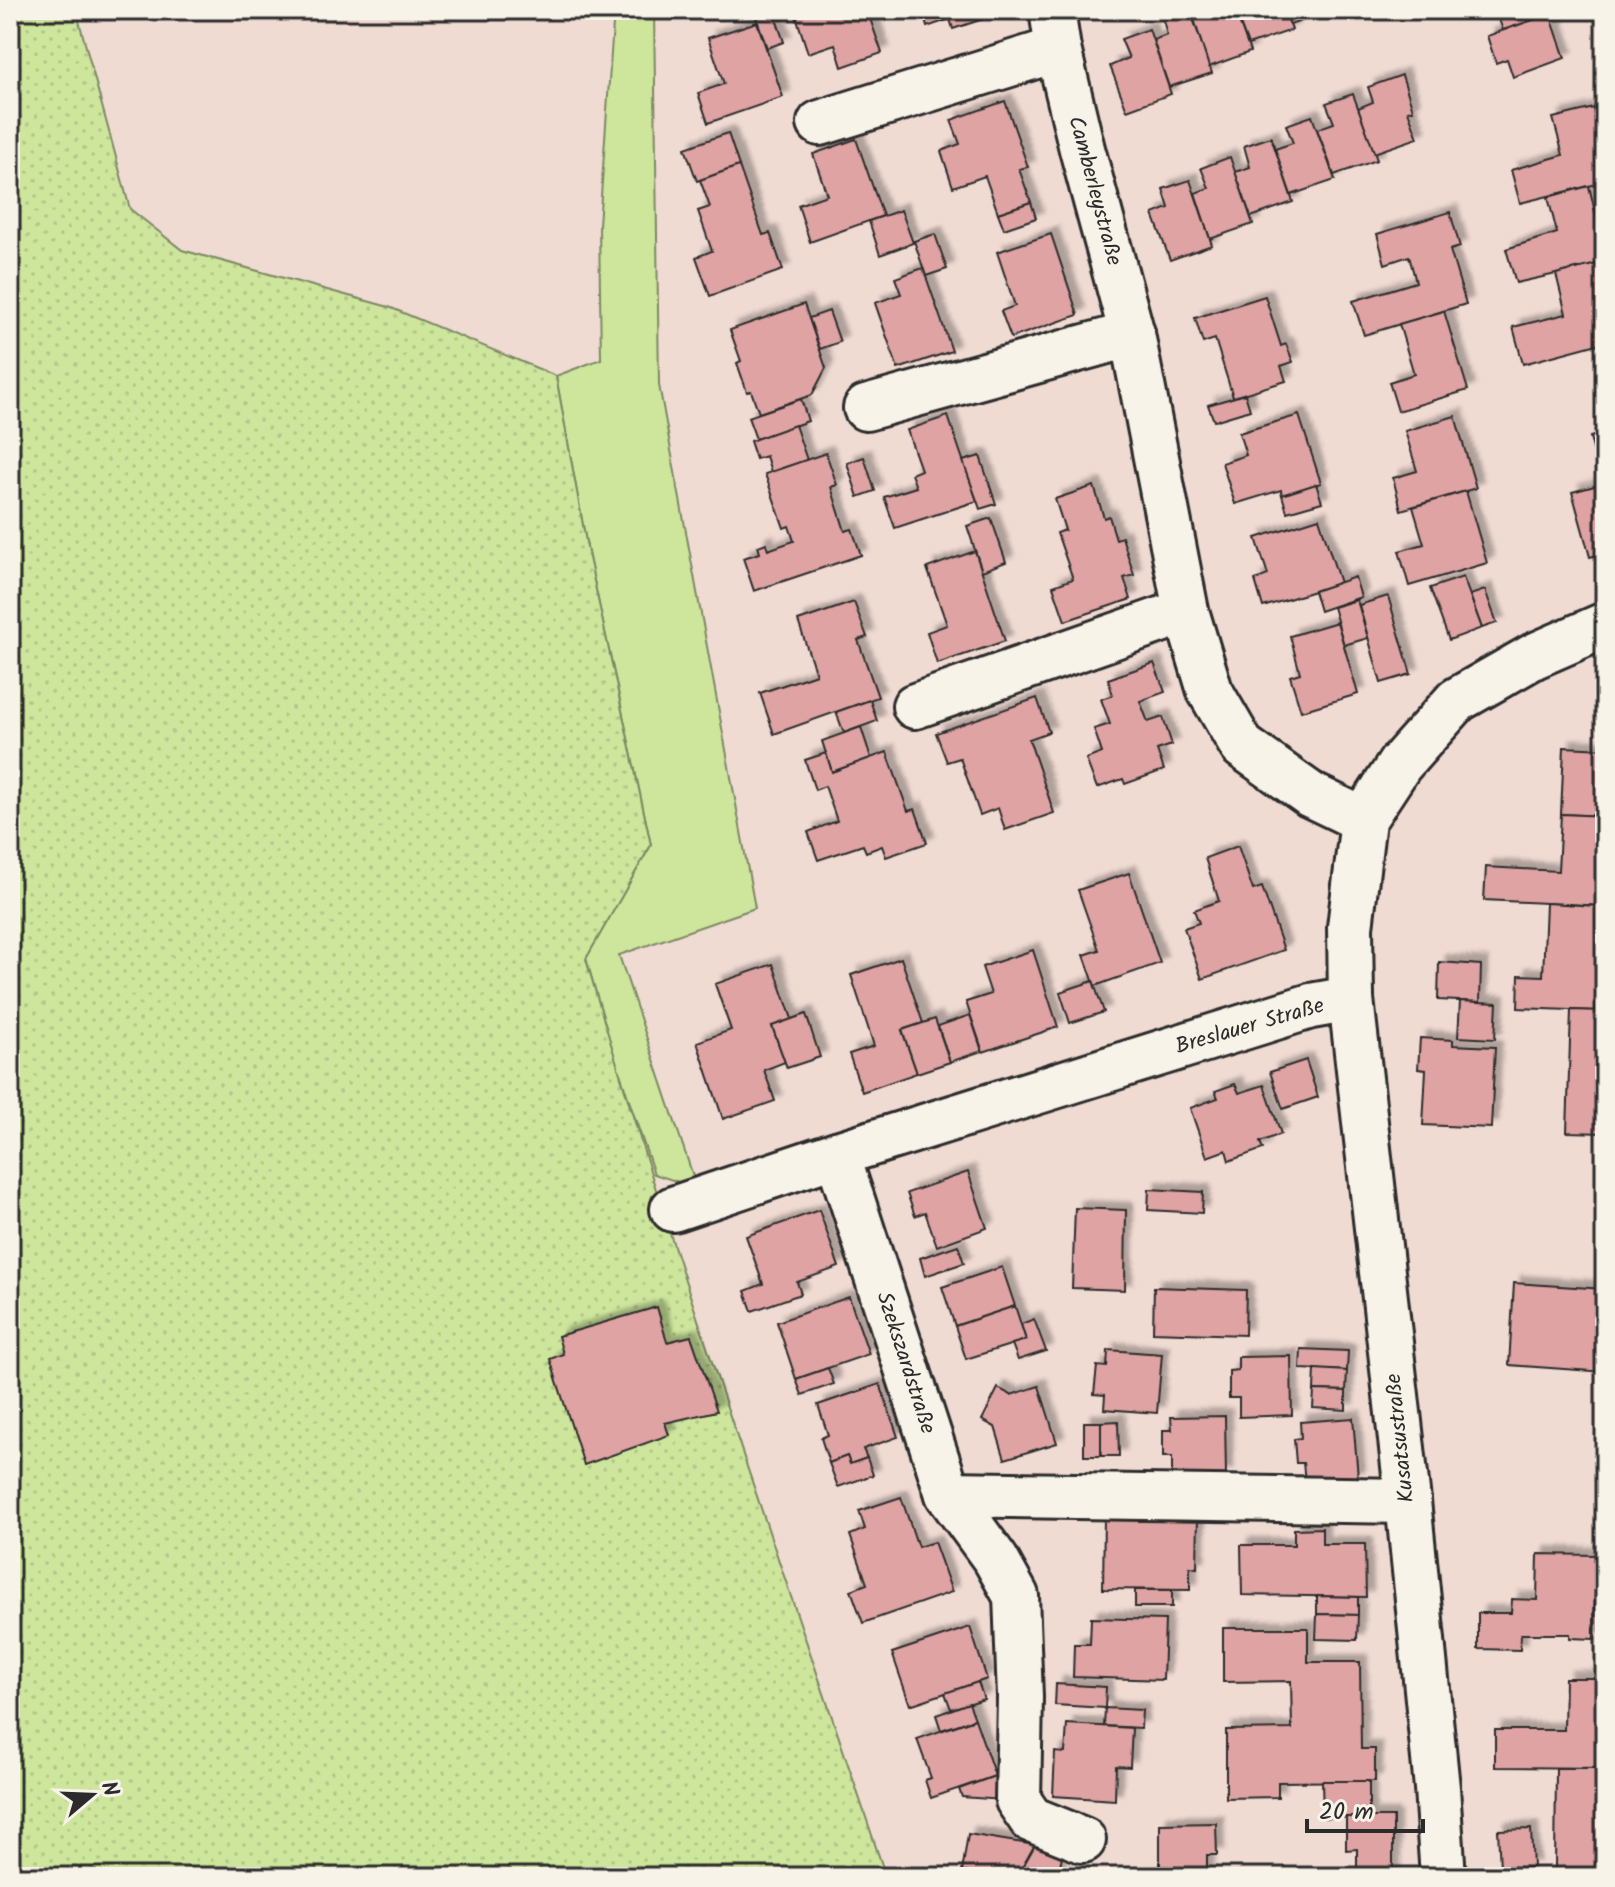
<svg xmlns="http://www.w3.org/2000/svg" width="1615" height="1887" font-family="Kalam,sans-serif">
	<defs>
		<pattern id="garden-dots" width="8" height="8" patternUnits="userSpaceOnUse" patternTransform="scale(2)"><rect width="8" height="8" fill="#cde69c"/><path d="M2 2h.1M6 6h.1" fill="none" stroke="#b0c587" stroke-width="1.8" stroke-linecap="round"/></pattern>
		<filter id="shadow"><feDropShadow dx="7" dy="-7" stdDeviation="2" flood-color="#0004"/></filter>
	</defs>
	<rect width="100%" height="100%" fill="#f0dbd3"/>
	<filter id="ink" filterUnits="userSpaceOnUse"><feTurbulence type="fractalNoise" baseFrequency=".0125" numOctaves="2"/><feDisplacementMap in="SourceGraphic" scale="16" xChannelSelector="R" yChannelSelector="G"/><feConvolveMatrix kernelMatrix="1 2 1 2 8 2 1 2 1" color-interpolation-filters="sRGB"/></filter>
	<g filter="url(#ink)">
		<!-- grass -->
		<polygon fill="#cde69c" stroke="#7c8864" stroke-width="2" points="614,10 654,10 659,385 755,908 619,955 697,1188 654,1174 615,1059 586,958 651,845 588,553 556,376 601,359 599,225"/>
		<!-- garden -->
		<path fill="url(#garden-dots)" stroke="#7c8864" stroke-width="2" d="M10 10H76L130 209 182 250 389 307 556 376 588 553 651 845 586 959C675 1268 784 1572 886 1877H10Z"/>
		<!-- building -->
		<g fill="#dea3a2" stroke="#2b2b2b" stroke-width="2" filter="url(#shadow)">
			<polygon points="773,10 784,42 767,48 754,11"/>
			<polygon points="794,10 867,10 882,53 842,67 835,44 808,53"/>
			<polygon points="922,10 990,10 981,13 983,19 953,29 950,19 927,27"/>
			<polygon points="1182,10 1190,10 1212,73 1169,87 1153,40 1167,35 1162,16"/>
			<polygon points="1207,10 1235,10 1250,52 1209,67 1194,19 1208,13"/>
			<polygon points="1235,10 1285,10 1292,30 1248,45"/>
			<polygon points="1285,10 1333,10 1290,25"/>
			<polygon points="1481,10 1553,10 1554,13 1503,30 1496,12 1483,17"/>
			<polygon points="1550,14 1565,58 1513,77 1507,59 1496,63 1487,36"/>
			<polygon points="757,22 783,97 708,123 698,93 724,84 708,38"/>
			<polygon points="1149,29 1171,94 1127,110 1110,66 1129,58 1121,39"/>
			<polygon points="1402,75 1413,110 1408,111 1418,138 1374,153 1358,108 1373,102 1368,87"/>
			<polygon points="1353,94 1377,160 1334,175 1317,129 1334,123 1326,103"/>
			<polygon points="1005,101 1028,167 1019,169 1031,202 998,213 985,176 953,187 941,151 960,144 951,120"/>
			<polygon points="1594,108 1605,152 1605,182 1520,203 1511,170 1563,155 1553,118"/>
			<polygon points="1312,116 1335,180 1291,195 1275,149 1293,143 1286,125"/>
			<polygon points="728,133 739,166 697,181 685,148"/>
			<polygon points="1271,137 1293,202 1251,217 1235,172 1250,167 1244,146"/>
			<polygon points="856,139 883,216 810,242 798,205 827,195 813,154"/>
			<polygon points="1230,157 1253,224 1210,239 1195,193 1209,188 1201,168"/>
			<polygon points="739,166 763,235 770,233 783,270 710,296 696,257 712,251 698,211 710,207 700,180"/>
			<polygon points="1190,180 1212,245 1170,260 1153,214 1169,208 1163,189"/>
			<polygon points="1589,186 1605,254 1605,263 1516,283 1506,249 1557,233 1548,197"/>
			<polygon points="1031,202 1036,218 1004,229 998,213"/>
			<polygon points="901,210 913,243 880,255 869,221"/>
			<polygon points="1450,212 1460,247 1450,250 1466,304 1364,335 1353,301 1416,282 1409,256 1385,264 1377,234"/>
			<polygon points="935,234 947,269 926,276 914,241"/>
			<polygon points="1051,234 1078,315 1011,338 1001,311 1015,306 997,252"/>
			<polygon points="1597,264 1605,301 1605,342 1523,364 1513,327 1566,314 1556,274"/>
			<polygon points="923,268 952,351 898,369 875,303 901,294 895,278"/>
			<polygon points="1265,296 1281,346 1286,344 1293,362 1281,366 1286,381 1233,397 1215,339 1203,343 1195,318"/>
			<polygon points="804,304 826,368 812,395 759,413 751,391 747,392 737,363 741,361 730,330"/>
			<polygon points="829,311 840,342 820,349 809,318"/>
			<polygon points="1444,311 1468,390 1398,411 1389,382 1414,374 1399,324"/>
			<polygon points="1245,394 1250,410 1214,421 1208,405"/>
			<polygon points="801,399 808,421 756,439 748,417"/>
			<polygon points="1299,415 1321,483 1282,495 1281,490 1235,504 1222,463 1246,455 1239,433"/>
			<polygon points="948,416 977,501 895,528 884,497 916,487 911,474 921,470 907,430"/>
			<polygon points="1455,416 1476,488 1401,510 1393,478 1417,471 1405,431"/>
			<polygon points="795,425 807,460 771,472 766,456 756,459 750,441"/>
			<polygon points="1605,433 1605,553 1590,557 1572,492 1602,484 1590,437"/>
			<polygon points="826,453 837,485 831,487 845,531 852,529 861,555 754,591 743,558 760,553 758,546 766,543 768,550 794,541 789,526 784,528 765,474"/>
			<polygon points="980,456 996,504 980,509 963,461"/>
			<polygon points="864,457 875,491 858,497 847,463"/>
			<polygon points="1316,484 1322,502 1287,512 1282,495"/>
			<polygon points="1094,486 1104,518 1109,516 1116,539 1122,537 1134,575 1124,578 1131,599 1065,621 1053,586 1073,579 1057,533 1065,530 1055,499"/>
			<polygon points="1466,491 1487,563 1409,586 1399,551 1424,544 1413,507"/>
			<polygon points="991,518 1006,562 982,571 967,526"/>
			<polygon points="1319,518 1340,583 1263,607 1255,580 1268,575 1256,538"/>
			<polygon points="975,551 1005,641 937,664 927,632 947,625 927,568"/>
			<polygon points="1355,577 1361,597 1320,611 1314,591"/>
			<polygon points="1463,577 1482,628 1449,640 1430,588"/>
			<polygon points="1485,590 1497,623 1482,628 1470,595"/>
			<polygon points="1388,596 1411,674 1381,683 1359,605"/>
			<polygon points="1357,600 1368,638 1344,645 1333,607"/>
			<polygon points="854,602 867,637 858,640 878,697 774,734 760,693 816,674 798,621"/>
			<polygon points="1337,622 1358,694 1301,711 1290,676 1300,673 1290,636"/>
			<polygon points="1154,663 1165,692 1140,701 1148,722 1163,717 1172,745 1157,750 1164,770 1125,784 1123,779 1097,788 1086,759 1102,753 1094,729 1110,724 1101,699 1113,695 1108,679"/>
			<polygon points="1037,698 1049,732 1029,739 1054,813 1005,830 998,808 980,815 960,758 947,762 936,733"/>
			<polygon points="870,700 877,721 844,733 836,712"/>
			<polygon points="861,727 871,758 832,772 822,741"/>
			<polygon points="1564,747 1605,749 1605,816 1561,814"/>
			<polygon points="887,752 908,811 915,809 927,843 886,857 882,846 866,852 863,845 818,860 808,832 837,821 825,786 815,790 805,760 826,753 832,772"/>
			<polygon points="1561,814 1605,816 1605,906 1484,900 1486,867 1558,871"/>
			<polygon points="1238,846 1253,890 1262,887 1284,950 1202,979 1184,928 1199,923 1194,910 1219,901 1205,858"/>
			<polygon points="1129,873 1160,963 1095,986 1084,955 1099,950 1078,890"/>
			<polygon points="1546,903 1598,906 1596,1011 1518,1008 1519,975 1543,976"/>
			<polygon points="1033,950 1058,1027 983,1052 966,1002 991,994 982,967"/>
			<polygon points="901,958 923,1023 902,1030 917,1073 862,1092 849,1054 874,1046 851,975"/>
			<polygon points="1439,962 1481,965 1480,1002 1438,1000"/>
			<polygon points="773,964 792,1019 772,1026 785,1062 764,1070 775,1101 723,1119 697,1042 731,1030 715,984"/>
			<polygon points="1093,981 1104,1012 1070,1023 1060,992"/>
			<polygon points="1460,1001 1497,1003 1495,1039 1458,1037"/>
			<polygon points="1571,1010 1605,1011 1605,1133 1567,1132"/>
			<polygon points="806,1014 820,1057 787,1068 772,1026"/>
			<polygon points="970,1015 982,1051 950,1062 938,1026"/>
			<polygon points="935,1019 950,1062 917,1073 902,1030"/>
			<polygon points="1420,1038 1453,1040 1453,1045 1495,1047 1491,1128 1423,1125 1426,1070 1418,1069"/>
			<polygon points="1306,1060 1318,1097 1283,1109 1270,1072"/>
			<polygon points="1235,1084 1239,1093 1264,1085 1281,1134 1260,1142 1263,1149 1229,1161 1226,1150 1207,1157 1190,1108 1218,1098 1215,1091"/>
			<polygon points="968,1172 987,1228 937,1246 925,1212 915,1216 907,1193"/>
			<polygon points="1149,1189 1203,1192 1202,1213 1148,1210"/>
			<polygon points="1075,1208 1126,1210 1125,1290 1072,1288"/>
			<polygon points="819,1210 839,1267 797,1282 801,1294 752,1311 745,1291 763,1284 746,1236"/>
			<polygon points="958,1245 964,1263 925,1276 920,1258"/>
			<polygon points="1002,1267 1015,1306 955,1326 942,1287"/>
			<polygon points="1514,1283 1605,1289 1605,1372 1509,1365"/>
			<polygon points="1154,1287 1246,1290 1245,1335 1153,1332"/>
			<polygon points="849,1297 869,1354 796,1379 777,1322"/>
			<polygon points="1015,1306 1026,1340 966,1359 955,1326"/>
			<polygon points="657,1307 667,1342 691,1336 717,1411 665,1423 669,1435 584,1465 550,1359 563,1354 558,1336"/>
			<polygon points="1034,1319 1046,1351 1018,1360 1012,1344 1026,1340 1021,1324"/>
			<polygon points="1301,1349 1348,1351 1347,1371 1300,1369"/>
			<polygon points="1108,1350 1162,1354 1157,1413 1104,1409 1105,1395 1094,1394 1097,1366 1107,1367"/>
			<polygon points="1291,1356 1292,1415 1239,1417 1239,1398 1229,1398 1229,1371 1238,1370 1238,1357"/>
			<polygon points="828,1368 834,1384 802,1395 796,1379"/>
			<polygon points="1315,1369 1347,1371 1346,1391 1314,1390"/>
			<polygon points="880,1384 898,1437 863,1449 867,1458 850,1464 847,1456 829,1463 821,1438 828,1435 818,1405"/>
			<polygon points="1039,1386 1057,1443 1005,1459 995,1427 982,1420 998,1388 1011,1395"/>
			<polygon points="1314,1390 1346,1391 1346,1410 1313,1408"/>
			<polygon points="1225,1416 1226,1475 1172,1476 1172,1457 1163,1457 1163,1430 1172,1430 1171,1417"/>
			<polygon points="1353,1418 1358,1477 1305,1482 1303,1463 1296,1463 1294,1439 1301,1438 1300,1422"/>
			<polygon points="1118,1421 1119,1456 1101,1456 1101,1422"/>
			<rect x="1084" y="1422" width="17" height="34"/>
			<polygon points="847,1456 850,1464 867,1458 873,1475 838,1487 829,1463"/>
			<polygon points="901,1497 918,1547 934,1542 952,1592 863,1623 851,1590 867,1584 850,1535 865,1529 859,1511"/>
			<polygon points="1104,1516 1198,1516 1197,1568 1190,1567 1190,1590 1103,1589"/>
			<polygon points="1322,1528 1322,1544 1365,1544 1366,1597 1242,1595 1241,1545 1294,1545 1294,1529"/>
			<polygon points="1538,1554 1596,1555 1594,1639 1570,1638 1570,1634 1521,1634 1520,1650 1478,1649 1478,1613 1511,1613 1512,1599 1537,1600"/>
			<rect x="1135" y="1590" width="37" height="17"/>
			<polygon points="1317,1596 1358,1597 1358,1615 1317,1614"/>
			<polygon points="1317,1614 1358,1615 1357,1640 1316,1639"/>
			<polygon points="1091,1618 1165,1620 1163,1680 1073,1677 1074,1644 1090,1644"/>
			<polygon points="970,1627 987,1679 910,1705 892,1653"/>
			<polygon points="1223,1628 1308,1628 1308,1662 1360,1662 1361,1749 1375,1749 1375,1781 1278,1782 1278,1797 1226,1798 1226,1730 1292,1729 1291,1681 1223,1682"/>
			<polygon points="1565,1678 1605,1678 1605,1768 1495,1767 1495,1730 1564,1730"/>
			<polygon points="978,1682 984,1699 951,1709 945,1693"/>
			<polygon points="1056,1684 1106,1687 1105,1708 1055,1705"/>
			<polygon points="969,1703 975,1719 941,1730 936,1715"/>
			<polygon points="1105,1708 1142,1710 1141,1728 1104,1726"/>
			<polygon points="975,1719 995,1776 931,1798 925,1780 931,1778 917,1739"/>
			<polygon points="1067,1724 1132,1728 1130,1767 1116,1766 1115,1800 1053,1796 1055,1752 1065,1753"/>
			<polygon points="1556,1768 1605,1768 1605,1869 1555,1869"/>
			<polygon points="995,1776 1003,1800 962,1797 959,1789"/>
			<polygon points="1322,1781 1369,1781 1369,1817 1323,1818"/>
			<polygon points="1346,1817 1393,1817 1393,1877 1357,1877 1357,1849 1346,1850"/>
			<polygon points="1216,1823 1217,1855 1207,1855 1207,1877 1160,1877 1160,1824"/>
			<polygon points="1531,1829 1533,1867 1500,1868 1498,1830"/>
			<polygon points="968,1834 1035,1845 1017,1877 973,1877 973,1873 962,1872"/>
			<polygon points="1035,1845 1063,1853 1058,1873 1069,1876 1072,1872 1089,1877 1017,1877"/>
			<polygon points="1567,1868 1605,1869 1605,1877 1567,1877"/>
		</g>
		<g fill="none" stroke-linecap="round" stroke-linejoin="round">
			<!-- minor casing -->
			<g stroke="#2b2b2b" stroke-width="50">
				<g id="minor">
					<polyline points="1052,10 1058,49 1082,149 1132,334 1186,611 1210,691 1242,746 1311,795 1363,820"/>
					<polyline points="820,123 1058,49"/>
					<polyline points="866,408 1132,334"/>
					<polyline points="915,706 1186,611"/>
					<polyline points="837,1154 948,1494 996,1560 1016,1596 1020,1697 1018,1800 1031,1819 1083,1840"/>
					<polyline points="673,1209 837,1154 1311,1006 1351,999"/>
					<polyline points="948,1494 1408,1501"/>
					<polyline points="1443,1877 1437,1788 1408,1501 1351,999 1350,927 1363,820 1400,764 1457,700 1534,656 1605,625"/>
				</g>
			</g>
			<!-- minor -->
			<use href="#minor" stroke="#f7f3e8" stroke-width="44"/>
		</g>
	</g>
	<g text-anchor="middle" dominant-baseline="central" stroke-width="8" stroke-linejoin="round" paint-order="stroke">
		<!-- street labels -->
		<g font-size="22" fill="#2b2b2b" stroke="#f7f3e8">
			<text transform="translate(1094 191) rotate(75)">Camberleystraße</text>
			<text transform="translate(1250 1027) rotate(-16)">Breslauer Straße</text>
			<text transform="translate(905 1363) rotate(72)">Szekszardstraße</text>
			<text transform="translate(1401 1438) rotate(-96)">Kusatsustraße</text>
		</g>
	</g>
	<!-- margin -->
	<rect width="1615" height="1887" fill="none" stroke="#f7f3e8" stroke-width="40"/>
	<rect x="20" y="20" width="1575" height="1847" fill="none" stroke="#2b2b2b" stroke-width="3" filter="url(#ink)"/>
	<!-- north arrow -->
	<g transform="translate(92 1795) rotate(71)" stroke="#f7f3e8" stroke-width="6" paint-order="stroke">
	<path d="M0-6L14 30L0 20L-14 30Z" fill="#2b2b2b"/>
	<text y="-12" font-size="22" font-weight="bold" text-anchor="middle" fill="#2b2b2b">N</text>
	</g>
	<!-- scale -->
	<path d="M1307 1819v12h116v-12" fill="none" stroke="#2b2b2b" stroke-width="4"/>
	<text x="1319" y="1819" font-size="24" fill="#2b2b2b" stroke="#f7f3e8" stroke-width="6" paint-order="stroke">20 m</text>
</svg>
